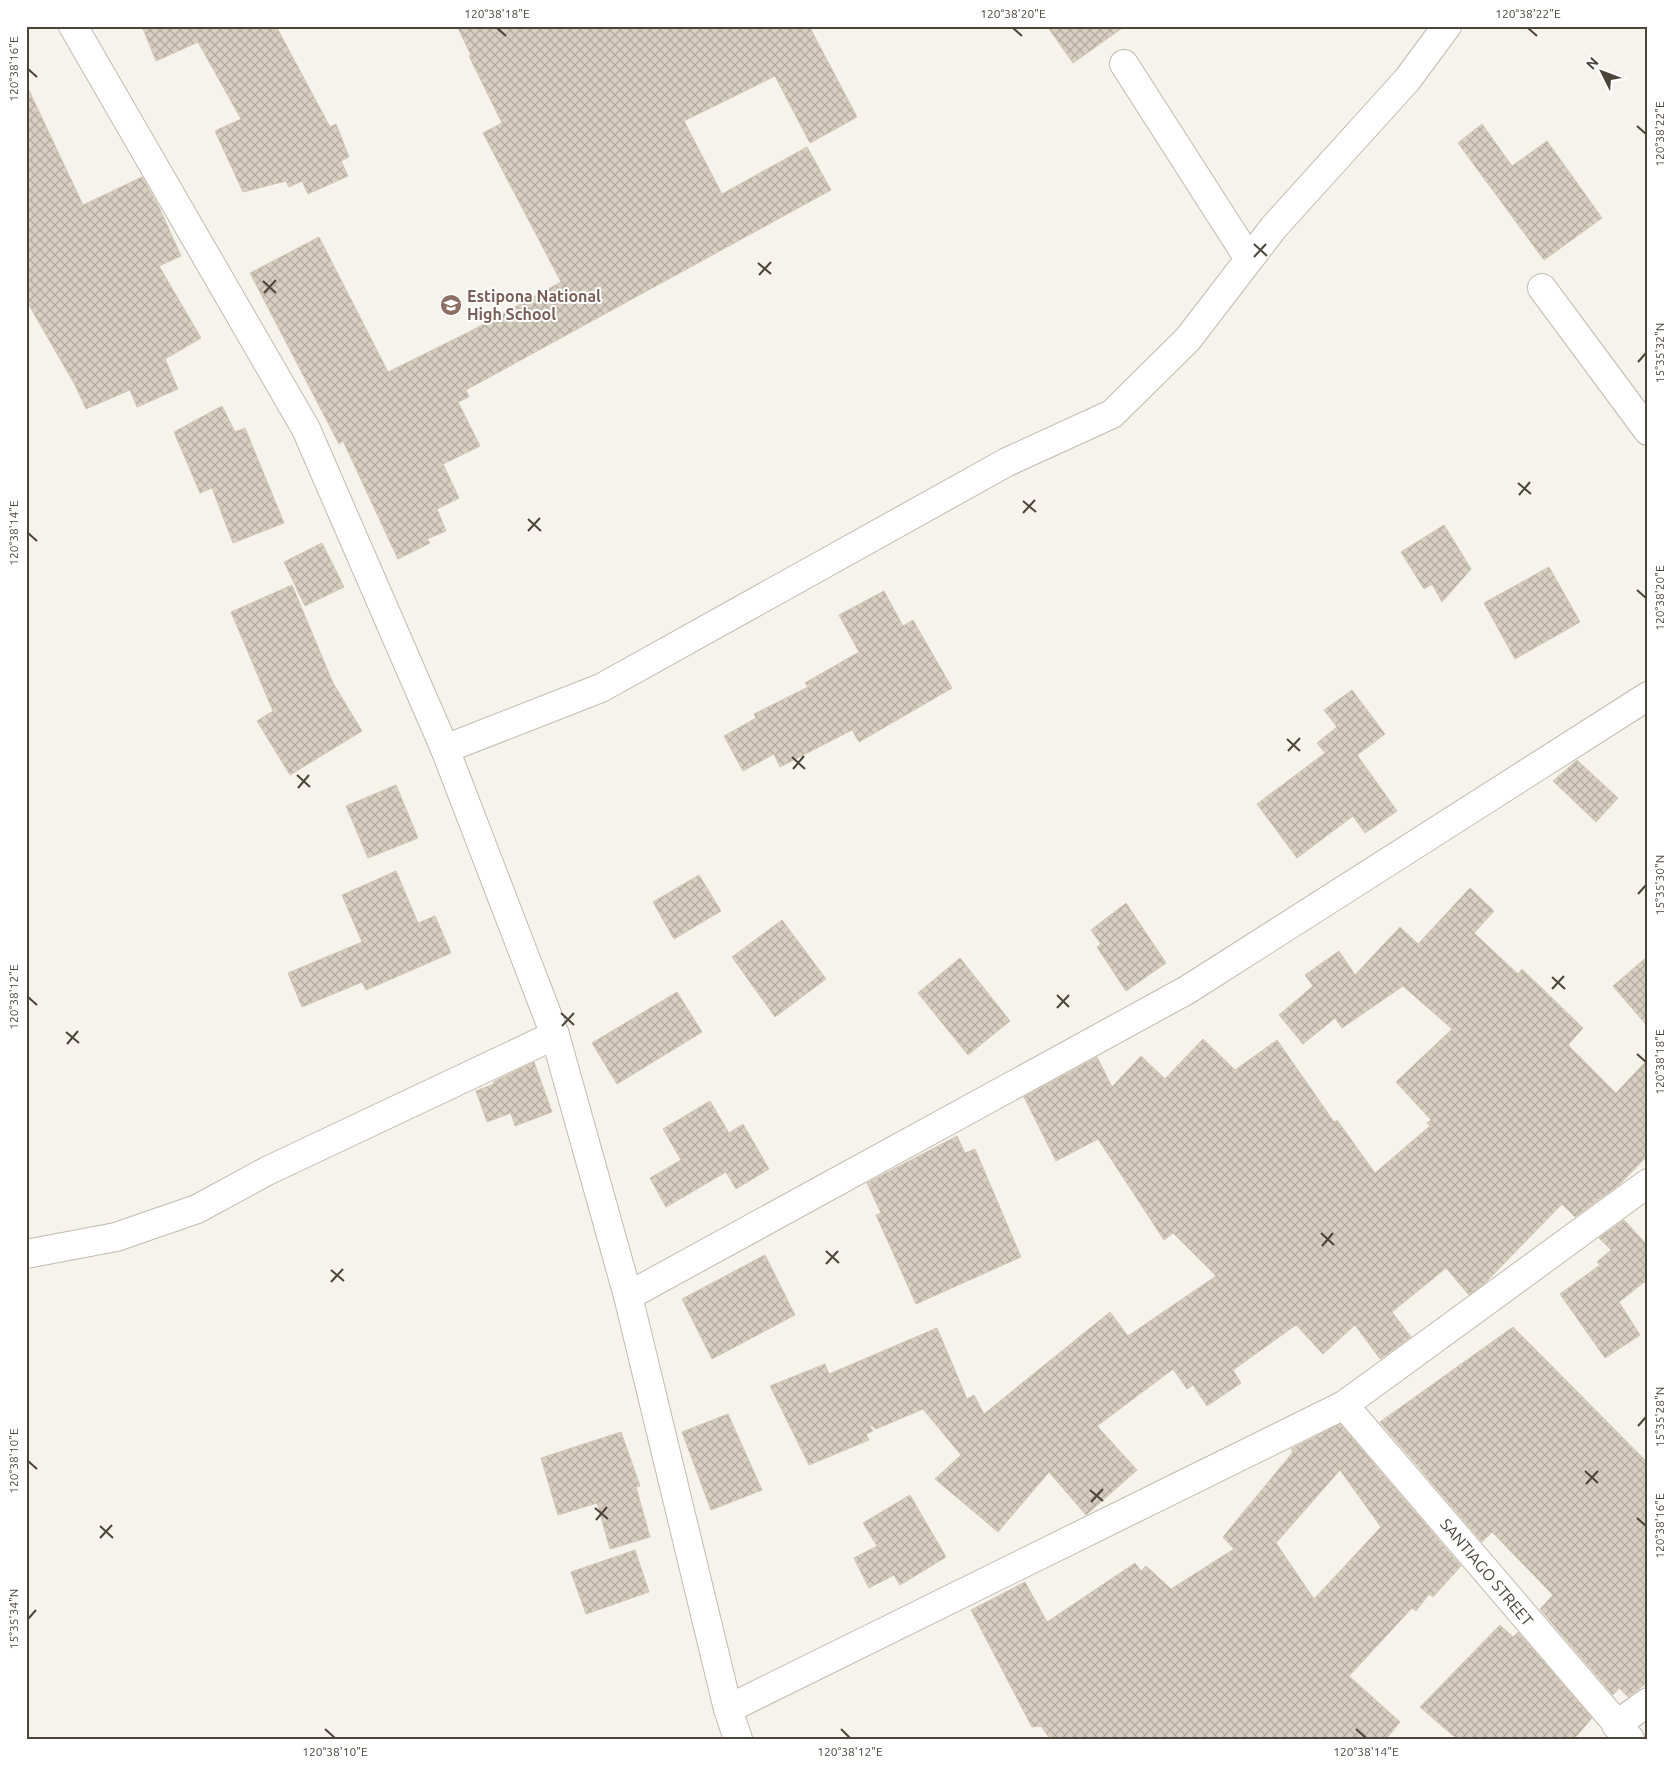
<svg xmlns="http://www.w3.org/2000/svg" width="1674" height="1765" font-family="Ubuntu,sans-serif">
	<defs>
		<pattern id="building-cross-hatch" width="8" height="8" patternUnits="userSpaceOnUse" patternTransform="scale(1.25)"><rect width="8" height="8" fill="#d8cfc1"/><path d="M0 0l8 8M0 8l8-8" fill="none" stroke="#b1aa9e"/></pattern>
	</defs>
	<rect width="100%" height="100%" fill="#f6f3ec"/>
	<!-- building -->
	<g fill="url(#building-cross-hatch)" stroke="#d3c7b4" fill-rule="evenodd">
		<polygon points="142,26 276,26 330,127 336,124 349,157 341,161 348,176 308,194 302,181 289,187 286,181 243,192 215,131 241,119 198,42 156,61"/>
		<polygon points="457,26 809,26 857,117 810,143 775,76 684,121 722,194 807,147 831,190 466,390 469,397 458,402 480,446 443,464 459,498 437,509 446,531 427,539 430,543 398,559 343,441 339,444 250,273 319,237 388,372 469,332 561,282 483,133 502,123 469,56 471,55"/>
		<polygon points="1047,26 1125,26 1073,63"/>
		<polygon points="26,84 83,205 142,177 159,207 181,256 159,266 201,338 165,359 178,389 137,407 130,390 86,409 75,385 26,300"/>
		<polygon points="1482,124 1512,166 1547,141 1602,218 1544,260 1458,143"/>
		<polygon points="222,406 235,432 245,428 284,523 233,543 212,488 200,493 174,432"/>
		<polygon points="1444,525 1471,569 1442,602 1432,584 1424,589 1401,552"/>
		<polygon points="322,543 344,587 305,606 284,562"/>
		<polygon points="1549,567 1580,622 1515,659 1484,603"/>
		<polygon points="292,585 333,683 362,731 290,775 257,721 273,711 231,612"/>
		<polygon points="884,591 903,626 913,620 952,688 859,742 852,730 780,767 774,754 743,771 724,736 756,718 754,714 808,687 805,683 859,652 839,615"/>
		<polygon points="1352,690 1385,734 1357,755 1397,811 1365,833 1353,816 1297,858 1257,804 1325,753 1317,743 1337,727 1324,710"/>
		<polygon points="1577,760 1618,798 1596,822 1553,781"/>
		<polygon points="396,785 418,838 368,858 346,806"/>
		<polygon points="396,871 418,923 435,916 451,953 366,990 362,982 302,1007 288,973 362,942 342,895"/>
		<polygon points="699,875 721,911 674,939 653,902"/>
		<polygon points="1470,888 1494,911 1474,933 1518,974 1522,969 1583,1028 1568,1045 1616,1093 1648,1059 1648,1155 1620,1184 1575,1217 1562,1204 1485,1283 1469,1295 1446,1268 1392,1312 1411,1337 1380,1359 1355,1325 1323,1354 1296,1325 1233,1370 1241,1383 1207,1406 1193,1385 1187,1389 1173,1369 1097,1426 1137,1470 1086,1515 1049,1472 998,1532 935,1479 961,1455 923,1409 876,1429 867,1422 873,1431 866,1434 869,1440 809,1465 770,1386 825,1364 829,1374 937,1328 967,1399 974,1395 984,1414 1110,1312 1128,1336 1216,1276 1173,1233 1164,1240 1098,1139 1056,1161 1024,1097 1090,1061 1097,1057 1112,1087 1141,1056 1165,1079 1203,1039 1235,1070 1277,1040 1334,1122 1337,1120 1375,1173 1430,1126 1427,1123 1431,1120 1396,1082 1452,1029 1403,986 1342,1028 1335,1018 1303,1044 1279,1015 1313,986 1305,975 1339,951 1355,975 1400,927 1418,944"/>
		<polygon points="1126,903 1166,963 1126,991 1097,947 1101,944 1091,930"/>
		<polygon points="782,920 826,979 775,1017 732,957"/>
		<polygon points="1648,956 1648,1027 1613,986"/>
		<polygon points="960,958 1010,1021 968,1055 918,993"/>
		<polygon points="677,992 702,1032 617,1084 592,1043"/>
		<polygon points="534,1062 552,1112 515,1126 511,1113 487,1122 476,1091 494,1084 493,1082"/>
		<polygon points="710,1101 729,1133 743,1124 769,1169 736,1189 726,1172 666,1207 650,1178 681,1160 663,1129"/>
		<polygon points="957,1136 965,1153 975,1149 1021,1257 916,1304 876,1215 881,1213 867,1183"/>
		<polygon points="1624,1220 1648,1246 1648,1285 1644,1282 1619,1302 1640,1335 1605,1358 1560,1294 1600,1265 1597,1262 1611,1250 1599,1238"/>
		<polygon points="765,1255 795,1315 712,1359 682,1299"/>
		<polygon points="1513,1327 1648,1463 1648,1682 1628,1697 1619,1688 1613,1695 1540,1609 1553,1595 1492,1532 1482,1542 1380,1422"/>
		<polygon points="728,1414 762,1490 711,1510 682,1432"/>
		<path d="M1340 1424 1461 1566 1433 1597 1429 1594 1416 1611 1412 1608 1349 1676 1400 1722 1386 1739H1050L1041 1726 1032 1727 971 1610 1025 1582 1047 1622 1135 1563 1141 1571 1146 1566 1171 1589 1234 1549 1223 1537 1293 1452 1291 1449ZM1340 1470 1381 1527 1314 1599 1276 1543Z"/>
		<polygon points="621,1432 640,1486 636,1487 650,1537 610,1549 597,1503 558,1515 541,1458"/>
		<polygon points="910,1495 946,1557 900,1585 894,1575 869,1588 854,1558 877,1546 863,1523"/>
		<polygon points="635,1550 649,1592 586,1614 571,1572"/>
		<polygon points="1500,1625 1513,1637 1518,1632 1592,1718 1574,1739 1457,1739 1420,1707"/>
	</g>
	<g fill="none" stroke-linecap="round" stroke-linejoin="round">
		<!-- minor casing -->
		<g stroke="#c2bbae" stroke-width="30">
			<g id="minor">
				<polyline points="73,26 306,429 445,749 555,1035 628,1296 728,1709 738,1739"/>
				<polyline points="1124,64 1249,259"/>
				<polyline points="1542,288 1648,431"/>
				<polyline points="445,749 601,688 1007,462 1112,414 1188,339 1274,227 1407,80 1447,26"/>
				<polyline points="26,1254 116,1237 197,1209 267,1171 555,1035"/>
				<polyline points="628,1296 1187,990 1648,696"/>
				<polyline points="1344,1405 1630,1739"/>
				<polyline points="728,1709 1344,1405 1648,1183"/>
				<polyline points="1616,1725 1648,1702"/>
			</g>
		</g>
		<!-- minor -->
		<use href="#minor" stroke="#fff" stroke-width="28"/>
	</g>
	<!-- ticks -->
	<path fill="none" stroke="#4b4439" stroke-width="2" d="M497 28 506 36M1013 28 1022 36M1528 28 1537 36M28 69 37 77M1637 126 1646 134M1254 244 1267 256M1254 257 1266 244M758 263 771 274M759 275 771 262M263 281 276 293M264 293 276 280M1638 362 1646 353M1518 483 1531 494M1519 495 1530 482M1023 501 1036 512M1023 513 1035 500M528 519 541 531M528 531 540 518M28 533 37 541M1637 590 1646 598M1287 739 1300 751M1288 751 1300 738M792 757 805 769M793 769 804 756M297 775 310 787M298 788 309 775M1638 894 1646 885M1552 977 1565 989M1552 989 1564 976M1057 995 1069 1007M28 997 37 1005M1057 1008 1069 995M561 1013 574 1025M562 1026 574 1013M66 1032 79 1043M67 1044 78 1031M1637 1054 1646 1062M1321 1233 1334 1245M1322 1246 1333 1233M826 1251 839 1263M826 1264 838 1251M331 1270 344 1281M331 1282 343 1269M1638 1426 1646 1417M28 1461 37 1469M1585 1471 1598 1483M1586 1484 1598 1471M1090 1490 1103 1501M1091 1502 1103 1489M595 1508 608 1519M1637 1518 1646 1526M596 1520 607 1507M100 1526 113 1538M100 1538 112 1525M28 1619 36 1610M325 1729 335 1738M841 1729 850 1738M1356 1729 1366 1738"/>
	<!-- icons -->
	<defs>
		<g id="school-disc" transform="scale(1.125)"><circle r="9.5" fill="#8d6e63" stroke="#fff"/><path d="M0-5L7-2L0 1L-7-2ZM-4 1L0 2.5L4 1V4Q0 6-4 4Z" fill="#fff"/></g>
	</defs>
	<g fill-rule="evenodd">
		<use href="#school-disc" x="451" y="305"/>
	</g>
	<g text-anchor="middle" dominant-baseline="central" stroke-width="4" stroke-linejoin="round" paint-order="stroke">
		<!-- education labels -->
		<g font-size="16" font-weight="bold" fill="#785e54" stroke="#fff" text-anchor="start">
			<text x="467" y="296">Estipona National<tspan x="467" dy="18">High School</tspan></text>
		</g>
		<!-- street labels -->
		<g font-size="16" fill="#4b4439" stroke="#fff">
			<text transform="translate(1487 1572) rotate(50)">SANTIAGO STREET</text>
		</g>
	</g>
	<!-- border -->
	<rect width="1674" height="1765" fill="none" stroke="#ffffff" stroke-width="55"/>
	<!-- north arrow -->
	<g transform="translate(1602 72) rotate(312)" stroke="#ffffff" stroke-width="4" paint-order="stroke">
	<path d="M0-4L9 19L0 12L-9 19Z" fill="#4b4439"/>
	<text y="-8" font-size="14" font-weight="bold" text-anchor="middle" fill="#4b4439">N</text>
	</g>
	<rect x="28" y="28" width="1618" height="1710" fill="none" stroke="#4b4439" stroke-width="2"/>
	<g font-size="12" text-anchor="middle" fill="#4b4439">
		<text x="497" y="18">120°38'18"E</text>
		<text x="1013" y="18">120°38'20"E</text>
		<text x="1528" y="18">120°38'22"E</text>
		<text transform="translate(14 69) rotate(-90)" y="4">120°38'16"E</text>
		<text transform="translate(1660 134) rotate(-90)" y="4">120°38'22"E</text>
		<text transform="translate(1660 353) rotate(-90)" y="4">15°35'32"N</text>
		<text transform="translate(14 533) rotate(-90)" y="4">120°38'14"E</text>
		<text transform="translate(1660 598) rotate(-90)" y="4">120°38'20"E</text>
		<text transform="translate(1660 885) rotate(-90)" y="4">15°35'30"N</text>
		<text transform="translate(14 997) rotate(-90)" y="4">120°38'12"E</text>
		<text transform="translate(1660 1062) rotate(-90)" y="4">120°38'18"E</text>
		<text transform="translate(1660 1417) rotate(-90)" y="4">15°35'28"N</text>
		<text transform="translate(14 1461) rotate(-90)" y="4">120°38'10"E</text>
		<text transform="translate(1660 1526) rotate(-90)" y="4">120°38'16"E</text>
		<text transform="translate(14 1619) rotate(-90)" y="4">15°35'34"N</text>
		<text x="335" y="1756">120°38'10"E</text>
		<text x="850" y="1756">120°38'12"E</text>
		<text x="1366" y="1756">120°38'14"E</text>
	</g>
</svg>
